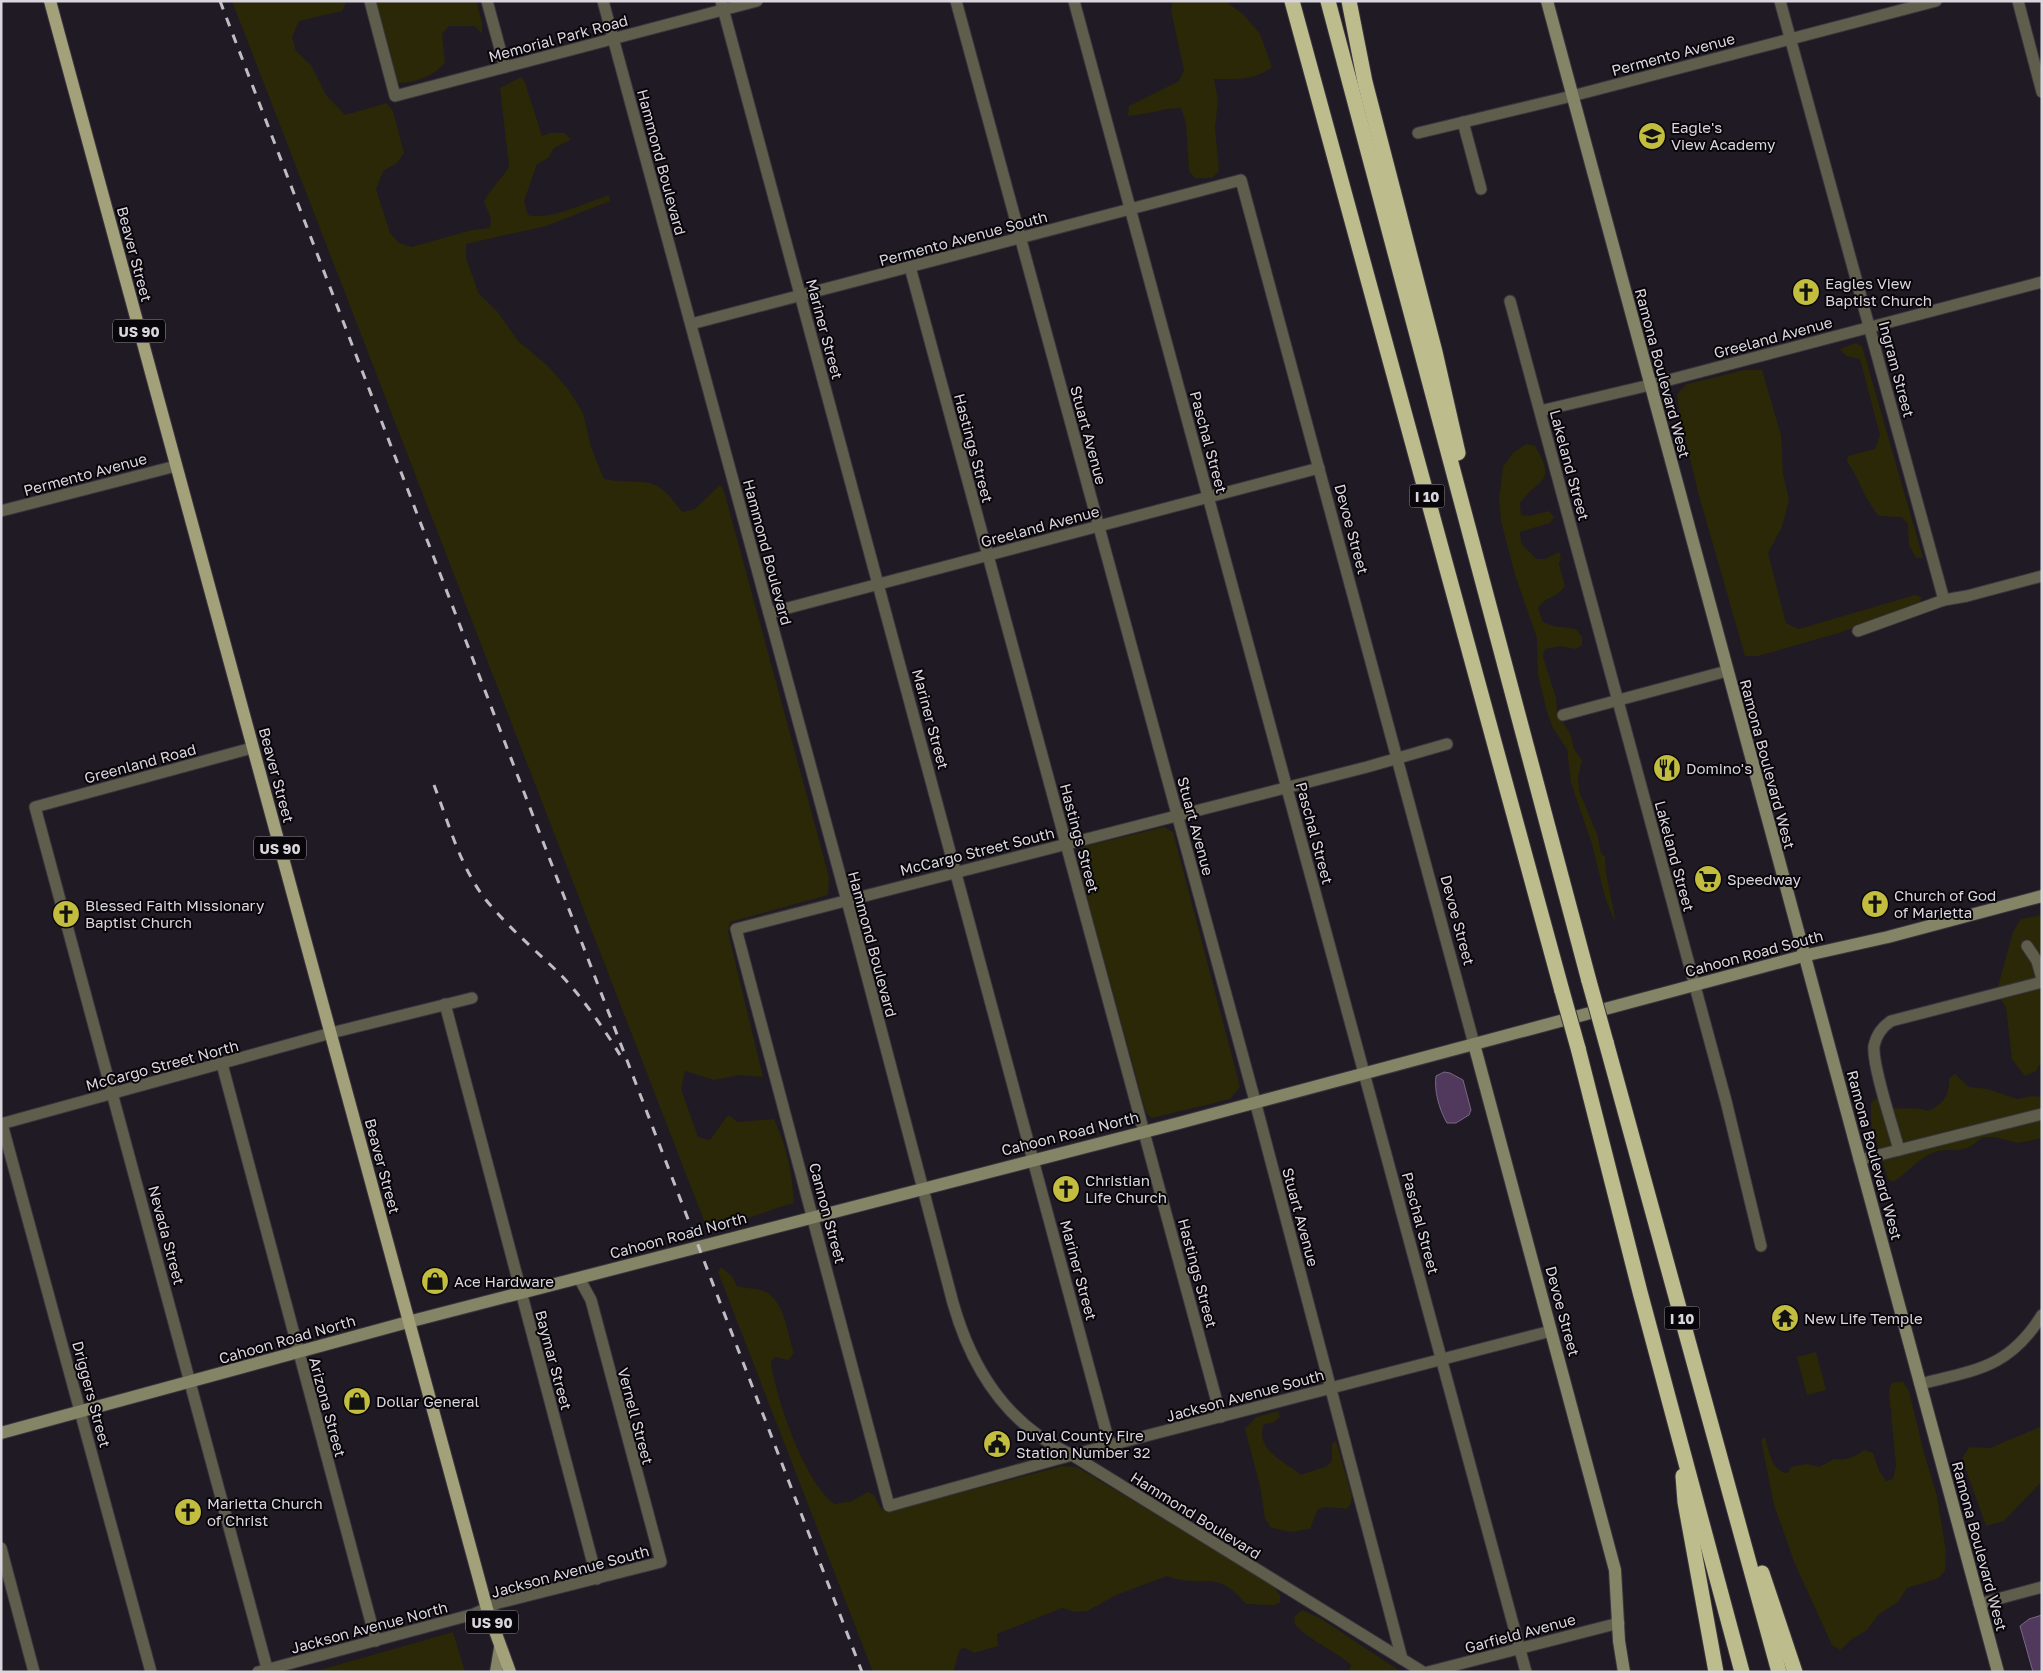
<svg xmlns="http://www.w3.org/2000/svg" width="2043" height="1673" font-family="'Golos Text',sans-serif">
	<rect width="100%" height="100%" fill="#201a24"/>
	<!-- green -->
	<g fill="#2a2806">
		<path d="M232 1H347L342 11 299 21 292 37 296 51 311 65 326 95 345 115 387 103 393 111 404 153 397 163 383 171 376 189 390 233 399 243 411 247 472 230 490 228 491 218 484 202C490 188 502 180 509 166L500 88 521 77 525 83 542 136 550 133H565L571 140 554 148 548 158 537 164 524 201 528 215C549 221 588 202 609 195L610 201 546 226 466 244V258L479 294 497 311 518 341 547 365 568 389 583 413 591 447 604 479C646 487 653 470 682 512L695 509 720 485 724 491 829 877 828 895 730 922 728 932 763 1077 739 1075 714 1080 685 1071 681 1089 698 1137 710 1140 728 1115 738 1122 774 1119C787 1146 792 1173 794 1203 765 1211 738 1223 708 1231Z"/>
		<path d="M375 1H476L482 22V34L475 26H449L442 34 445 62C434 77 412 84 394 83Z"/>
		<path d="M1173 1H1225L1244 15 1260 34 1272 67C1254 81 1235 79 1214 79L1218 101 1215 128 1219 171 1212 178H1195L1189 171 1186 123 1181 108C1163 108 1146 115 1128 116L1129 106 1179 81 1184 70 1171 11Z"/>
		<path d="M1856 343 1862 346 1923 558H1916L1909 545 1908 524 1902 517 1879 516C1863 497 1860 480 1847 461L1848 456 1875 449 1880 435 1860 359 1846 356 1840 349Z"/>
		<polygon points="1744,370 1762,370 1781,435 1783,474 1789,500 1782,527 1768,553 1786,623 1799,629 1915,595 1922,597 1919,603 1842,632 1758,656 1745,656 1698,492 1680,417 1677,394 1687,384"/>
		<path d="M1526 444 1535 446C1558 484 1538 478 1520 503L1521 515 1529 516 1549 511 1554 517 1550 523 1520 532 1521 543 1536 559H1545L1559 552 1561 557 1559 564 1565 586C1557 598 1544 597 1538 608L1543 622 1553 626 1576 629 1582 637V645L1576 649 1561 646 1545 649 1543 657 1556 698 1557 714 1570 733 1574 749 1582 760 1578 777 1579 791 1597 834 1601 853 1605 857 1606 873 1615 918 1614 920 1605 897 1592 844 1571 783 1567 749 1553 728 1547 712 1538 675 1537 638 1515 575 1501 521 1499 500 1503 467 1513 453Z"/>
		<polygon points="1164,827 1173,832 1240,1087 1230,1099 1152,1118 1146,1113 1082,879 1077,854 1082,847"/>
		<polygon points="2042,915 2042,1061 2036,1071 2025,1076 2012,1059 2006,1007 1996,994 2013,932 2021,919"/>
		<path d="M1955 1074 1969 1087 1987 1089 2017 1099 2032 1096 2042 1097V1138L2018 1143 1994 1137H1982C1959 1160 1950 1143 1928 1155 1915 1162 1906 1174 1893 1182L1888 1179 1871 1123V1103L1877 1098 1882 1108C1899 1110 1913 1106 1928 1111 1944 1104 1950 1094 1949 1078Z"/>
		<path d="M721 1267 732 1276 737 1286C744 1288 750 1288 757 1289 785 1294 786 1331 794 1353L788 1360 775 1357 771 1361C775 1397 805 1484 835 1504L852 1501 868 1492 874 1495 880 1507 886 1512 1063 1466 1077 1467 1272 1584 1280 1595V1602L1274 1605 1246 1604C1214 1566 1204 1590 1167 1576L1116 1595 1087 1611 1075 1612 1062 1608 997 1634 998 1646 974 1653 965 1648 960 1649 953 1672H873L718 1272Z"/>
		<polygon points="1816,1352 1826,1390 1807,1395 1797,1357"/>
		<path d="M1895 1382H1903L1909 1391 1924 1453 1937 1496 1946 1552 1945 1570 1939 1578 1907 1588 1898 1602 1878 1615 1867 1630 1852 1639 1840 1650 1832 1645 1795 1564 1774 1505 1761 1440 1765 1437C1769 1450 1771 1472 1788 1473L1791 1467 1807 1464 1819 1467 1834 1459C1846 1461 1855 1457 1864 1450L1873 1453 1879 1471 1886 1481 1893 1479 1896 1466 1889 1391 1891 1384Z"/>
		<path d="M1278 1411 1280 1417 1272 1423 1264 1424C1254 1449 1284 1461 1301 1475L1327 1466 1332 1461V1443L1336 1441 1352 1496 1351 1503 1347 1509 1326 1507 1318 1509 1310 1529 1290 1532 1270 1527 1265 1518 1260 1486 1245 1429 1256 1417Z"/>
		<polygon points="2042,1426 2042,1481 2004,1521 1986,1526 1962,1459 1969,1447 1990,1448"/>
		<path d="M1302 1610 1320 1618 1401 1672H1349L1351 1665C1333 1649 1309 1641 1294 1623L1295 1616Z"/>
		<polygon points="453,1632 465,1672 313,1672"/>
	</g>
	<!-- water -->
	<g fill="#50395c" stroke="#796883">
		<path d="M1444 1072 1450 1073 1463 1080 1471 1110 1469 1115 1456 1123H1447C1439 1109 1434 1091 1436 1076Z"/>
		<polygon points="2042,1615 2042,1672 2033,1672 2020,1626 2029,1619"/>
	</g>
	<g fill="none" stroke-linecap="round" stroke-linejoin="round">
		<!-- street casing -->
		<g stroke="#3a343e" stroke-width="13">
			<g id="street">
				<polyline points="370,1 395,96 757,1"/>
				<polyline points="487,1 505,67"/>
				<path d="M603 1 853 923 953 1303C972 1370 1007 1425 1072 1455L1423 1672"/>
				<polyline points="721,1 1110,1446"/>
				<polyline points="956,1 1255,1101 1402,1659"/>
				<polyline points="1074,1 1526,1672"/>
				<polyline points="1780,1 1944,600"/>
				<polyline points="2018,1 2042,92"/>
				<polyline points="1463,122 1481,189"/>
				<polyline points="1418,133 1572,96 1936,1"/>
				<polyline points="910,267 1221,1417"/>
				<polyline points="1510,301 1726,1101 1761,1246"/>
				<polyline points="691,324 1241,180 1474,1044"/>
				<polyline points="1540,411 1650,385 2042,282"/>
				<polyline points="1,511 176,466"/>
				<polyline points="769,613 1319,468"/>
				<polyline points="1858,631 1944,600 1967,596 2042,576"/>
				<polyline points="1563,715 1727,671"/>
				<polyline points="1447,744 1367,767 736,929 889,1506 1072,1455 1551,1331"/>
				<polyline points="252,748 35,807 268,1672"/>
				<polyline points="2027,946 2037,961 2042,979"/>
				<polyline points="445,1004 597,1579"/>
				<polyline points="222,1064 376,1641"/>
				<polyline points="1,1124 331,1033 472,998"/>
				<polyline points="2,1124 151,1672"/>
				<path d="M1899 1150C1893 1127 1872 1066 1874 1046 1876 1036 1882 1027 1891 1021L2042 982"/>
				<polyline points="1859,1160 2042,1114"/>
				<path d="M1920 1384C1976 1370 2009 1368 2042 1315"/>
				<polyline points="1,1548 34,1672"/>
				<polyline points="1979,1604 2042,1587"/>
				<polyline points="258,1672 474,1614 498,1603 661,1562 591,1300 579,1278"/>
				<polyline points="1428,1672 1619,1623"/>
			</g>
		</g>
		<!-- secondary casing -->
		<g stroke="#3a343e" stroke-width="14">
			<g id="secondary">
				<polyline points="1547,1 1998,1672"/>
				<polyline points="1474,1044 1615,1570 1619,1641 1624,1672"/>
				<polyline points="1,1433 408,1322 1179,1123 1803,956 1888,937 2042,896"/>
				<polyline points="496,1672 500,1648"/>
			</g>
		</g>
		<!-- primary casing -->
		<g stroke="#3a343e" stroke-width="14">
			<polyline id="primary" points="50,1 477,1572 487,1609 510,1672"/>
		</g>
		<!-- highway casing -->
		<g stroke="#3a343e" stroke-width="17">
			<g id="highway">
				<polyline points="1292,1 1562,991"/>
				<polyline points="1328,1 1589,981"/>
				<polyline points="1349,1 1365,82 1435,352 1458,453"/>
				<polyline points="1606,1042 1779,1672"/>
				<polyline points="1578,1048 1640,1292 1742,1672"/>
				<polyline points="1683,1476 1685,1502 1716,1672"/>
				<polyline points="1762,1573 1795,1672"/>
			</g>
		</g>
		<!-- street -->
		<use href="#street" stroke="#5f5e4c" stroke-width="11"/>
		<!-- secondary -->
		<use href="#secondary" stroke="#848466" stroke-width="12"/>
		<!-- primary -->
		<use href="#primary" stroke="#a2a17a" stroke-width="12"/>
		<!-- highway -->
		<use href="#highway" stroke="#bcbc8c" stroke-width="15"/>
		<!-- rail -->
		<g stroke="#c1bcc4" stroke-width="3" stroke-dasharray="9 9" stroke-linecap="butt">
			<polyline points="220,1 862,1672"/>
			<path d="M434 785C449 824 460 867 486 900 508 927 534 949 559 973 580 994 605 1030 620 1055"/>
		</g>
		<!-- highway-bridge casing -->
		<g stroke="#3a343e" stroke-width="17" stroke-linecap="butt">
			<g id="highway-bridge">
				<polyline points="1589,981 1606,1042"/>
				<polyline points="1562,991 1578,1048"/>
			</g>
		</g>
		<!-- highway-bridge -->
		<use href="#highway-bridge" stroke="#bcbc8c" stroke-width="15"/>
	</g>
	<!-- icons -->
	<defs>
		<g id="school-disc" transform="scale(1.4375)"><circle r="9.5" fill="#c2bd3f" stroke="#08060a"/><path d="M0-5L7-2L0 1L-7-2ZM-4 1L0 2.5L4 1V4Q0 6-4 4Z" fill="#111"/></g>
		<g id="church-disc" transform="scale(1.4375)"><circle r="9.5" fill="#c2bd3f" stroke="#08060a"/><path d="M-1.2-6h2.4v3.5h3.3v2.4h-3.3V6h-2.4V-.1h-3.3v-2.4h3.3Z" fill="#111"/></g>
		<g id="restaurant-disc" transform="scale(1.4375)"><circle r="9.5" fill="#c2bd3f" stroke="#08060a"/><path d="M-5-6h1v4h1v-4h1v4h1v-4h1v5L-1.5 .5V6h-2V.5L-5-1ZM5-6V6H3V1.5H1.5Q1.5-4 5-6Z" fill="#111"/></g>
		<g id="supermarket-disc" transform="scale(1.4375)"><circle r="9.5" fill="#c2bd3f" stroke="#08060a"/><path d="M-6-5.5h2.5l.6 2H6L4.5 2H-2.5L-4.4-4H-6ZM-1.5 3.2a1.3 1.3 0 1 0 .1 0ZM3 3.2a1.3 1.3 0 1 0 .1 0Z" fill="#111"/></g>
		<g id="shop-disc" transform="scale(1.4375)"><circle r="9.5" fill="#c2bd3f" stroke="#08060a"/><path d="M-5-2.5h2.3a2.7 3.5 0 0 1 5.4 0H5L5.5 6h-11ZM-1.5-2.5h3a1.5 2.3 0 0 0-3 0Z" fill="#111"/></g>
		<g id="temple-disc" transform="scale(1.4375)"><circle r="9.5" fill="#c2bd3f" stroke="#08060a"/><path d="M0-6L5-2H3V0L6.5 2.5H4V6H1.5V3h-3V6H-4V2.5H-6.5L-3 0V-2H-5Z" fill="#111"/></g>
		<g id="civic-disc" transform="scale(1.4375)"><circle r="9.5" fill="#c2bd3f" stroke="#08060a"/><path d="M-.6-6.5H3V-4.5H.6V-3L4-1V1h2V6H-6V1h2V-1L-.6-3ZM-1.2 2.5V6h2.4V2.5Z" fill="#111"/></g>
	</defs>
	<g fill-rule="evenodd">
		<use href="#school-disc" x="1652" y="136"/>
		<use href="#church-disc" x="1806" y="292"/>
		<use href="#restaurant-disc" x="1667" y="768"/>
		<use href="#supermarket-disc" x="1708" y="879"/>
		<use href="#church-disc" x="1875" y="904"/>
		<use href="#church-disc" x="66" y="914"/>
		<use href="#church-disc" x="1066" y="1189"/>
		<use href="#shop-disc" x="435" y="1281"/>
		<use href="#temple-disc" x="1785" y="1318"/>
		<use href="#shop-disc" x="357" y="1401"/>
		<use href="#civic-disc" x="997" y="1444"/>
		<use href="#church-disc" x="188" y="1512"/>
	</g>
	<g text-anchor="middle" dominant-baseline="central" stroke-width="4" stroke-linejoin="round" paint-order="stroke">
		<!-- shield labels -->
		<g fill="#08060a" stroke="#9b989e" stroke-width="1">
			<rect x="113" y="319.5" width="52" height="23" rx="4"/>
			<rect x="1409.5" y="484.5" width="35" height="23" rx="4"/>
			<rect x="254" y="836.5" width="52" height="23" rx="4"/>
			<rect x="1664.5" y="1306.5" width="35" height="23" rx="4"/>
			<rect x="466" y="1610.5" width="52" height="23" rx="4"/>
		</g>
		<g font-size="14" font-weight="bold" fill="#dad6dd">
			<text x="139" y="331">US 90</text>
			<text x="1427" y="496">I 10</text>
			<text x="280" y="848">US 90</text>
			<text x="1682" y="1318">I 10</text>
			<text x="492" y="1622">US 90</text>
		</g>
		<!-- street labels -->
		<g font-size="15" fill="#dad6dd" stroke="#08060a">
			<text transform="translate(558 38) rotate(-15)">Memorial Park Road</text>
			<text transform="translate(1673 54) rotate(-15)">Permento Avenue</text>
			<text transform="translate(662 162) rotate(75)">Hammond Boulevard</text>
			<text transform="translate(963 238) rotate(-15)">Permento Avenue South</text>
			<text transform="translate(135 254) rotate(75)">Beaver Street</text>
			<text transform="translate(825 329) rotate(75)">Mariner Street</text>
			<text transform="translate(1773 337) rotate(-15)">Greeland Avenue</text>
			<text transform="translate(1897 369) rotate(75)">Ingram Street</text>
			<text transform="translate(1663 373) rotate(75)">Ramona Boulevard West</text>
			<text transform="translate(1089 435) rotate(75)">Stuart Avenue</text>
			<text transform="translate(1209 442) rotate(75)">Paschal Street</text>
			<text transform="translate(974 448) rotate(75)">Hastings Street</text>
			<text transform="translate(1570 465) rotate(75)">Lakeland Street</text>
			<text transform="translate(85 474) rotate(-15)">Permento Avenue</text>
			<text transform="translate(1040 526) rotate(-15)">Greeland Avenue</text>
			<text transform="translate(1352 529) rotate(75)">Devoe Street</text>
			<text transform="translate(768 552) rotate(75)">Hammond Boulevard</text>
			<text transform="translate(931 719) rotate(75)">Mariner Street</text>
			<text transform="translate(140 763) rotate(-15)">Greenland Road</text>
			<text transform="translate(1768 764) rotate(75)">Ramona Boulevard West</text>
			<text transform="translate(277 775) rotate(75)">Beaver Street</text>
			<text transform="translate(1196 826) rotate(75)">Stuart Avenue</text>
			<text transform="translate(1315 833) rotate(75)">Paschal Street</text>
			<text transform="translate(1080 838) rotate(75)">Hastings Street</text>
			<text transform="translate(977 851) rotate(-14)">McCargo Street South</text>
			<text transform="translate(1675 856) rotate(75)">Lakeland Street</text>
			<text transform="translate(1458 920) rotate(75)">Devoe Street</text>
			<text transform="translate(873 944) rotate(75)">Hammond Boulevard</text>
			<text transform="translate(1754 953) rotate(-15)">Cahoon Road South</text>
			<text transform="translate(162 1065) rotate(-15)">McCargo Street North</text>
			<text transform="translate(1070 1133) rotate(-14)">Cahoon Road North</text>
			<text transform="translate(1875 1155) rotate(75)">Ramona Boulevard West</text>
			<text transform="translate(383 1166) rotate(75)">Beaver Street</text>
			<text transform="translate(828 1213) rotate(75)">Cannon Street</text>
			<text transform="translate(1301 1217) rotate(75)">Stuart Avenue</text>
			<text transform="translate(1421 1223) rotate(75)">Paschal Street</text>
			<text transform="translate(167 1235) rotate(75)">Nevada Street</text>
			<text transform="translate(678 1235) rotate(-15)">Cahoon Road North</text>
			<text transform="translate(1079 1270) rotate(75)">Mariner Street</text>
			<text transform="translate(1198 1273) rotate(75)">Hastings Street</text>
			<text transform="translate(1563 1311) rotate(75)">Devoe Street</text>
			<text transform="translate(287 1339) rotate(-16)">Cahoon Road North</text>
			<text transform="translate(554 1360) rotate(75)">Baymar Street</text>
			<text transform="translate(92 1394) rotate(75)">Driggers Street</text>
			<text transform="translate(1245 1395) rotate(-15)">Jackson Avenue South</text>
			<text transform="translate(328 1407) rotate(75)">Arizona Street</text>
			<text transform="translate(636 1416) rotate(75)">Vernell Street</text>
			<text transform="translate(1196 1515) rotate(32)">Hammond Boulevard</text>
			<text transform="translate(1980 1546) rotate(75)">Ramona Boulevard West</text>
			<text transform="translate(570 1571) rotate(-15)">Jackson Avenue South</text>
			<text transform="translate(369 1627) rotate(-15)">Jackson Avenue North</text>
			<text transform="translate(1520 1633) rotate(-15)">Garfield Avenue</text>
		</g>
		<!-- poi labels -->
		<g font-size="15" fill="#dad6dd" stroke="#08060a" text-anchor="start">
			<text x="1671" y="127">Eagle's<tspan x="1671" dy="17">View Academy</tspan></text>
			<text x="1825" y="283">Eagles View<tspan x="1825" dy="17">Baptist Church</tspan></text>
			<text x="1686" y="768">Domino's</text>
			<text x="1727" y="879">Speedway</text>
			<text x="1894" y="895">Church of God<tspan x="1894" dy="17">of Marietta</tspan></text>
			<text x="85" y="905">Blessed Faith Missionary<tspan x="85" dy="17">Baptist Church</tspan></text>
			<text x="1085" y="1180">Christian<tspan x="1085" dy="17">Life Church</tspan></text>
			<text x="454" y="1281">Ace Hardware</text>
			<text x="1804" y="1318">New Life Temple</text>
			<text x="376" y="1401">Dollar General</text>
			<text x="1016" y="1435">Duval County Fire<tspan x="1016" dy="17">Station Number 32</tspan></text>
			<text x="207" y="1503">Marietta Church<tspan x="207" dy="17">of Christ</tspan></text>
		</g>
	</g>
	<!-- border -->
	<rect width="2043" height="1673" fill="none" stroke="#dad6dd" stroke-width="5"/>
</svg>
